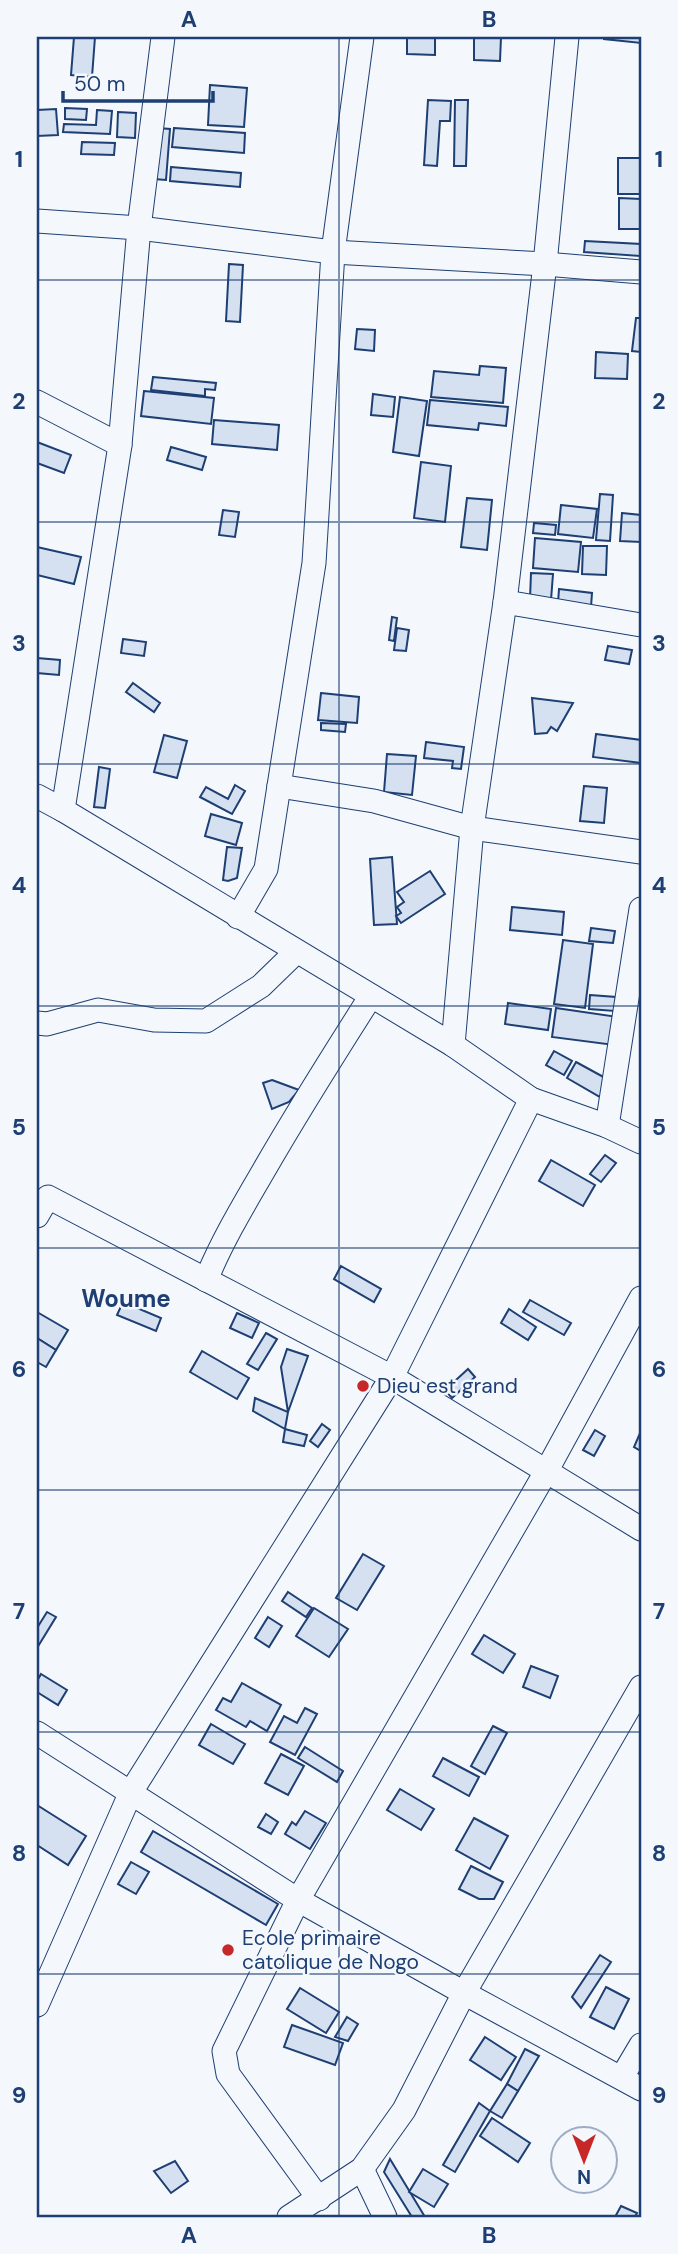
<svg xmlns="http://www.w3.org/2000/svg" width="678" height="2254" font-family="'DM Sans',sans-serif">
	<rect width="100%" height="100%" fill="#f4f7fb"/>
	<!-- building -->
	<g fill="#d5e0f0" stroke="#1d3f73" stroke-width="2">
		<polygon points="74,37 95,37 92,77 71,75"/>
		<polygon points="407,37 435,37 435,55 407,54"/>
		<polygon points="474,37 501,37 500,61 474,60"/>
		<polygon points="604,37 641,37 641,43 604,39"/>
		<polygon points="210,85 247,88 244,127 208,125"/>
		<polygon points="428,100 451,101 450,121 440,121 437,166 424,165"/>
		<polygon points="455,100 468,100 466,166 454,166"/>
		<polygon points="65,108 87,109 86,120 65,119"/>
		<polygon points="56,109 58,135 37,136 37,110"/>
		<polygon points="97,110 112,111 110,134 63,132 64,124 96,125"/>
		<polygon points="118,112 136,113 135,138 117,137"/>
		<polygon points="158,128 170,129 166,180 154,179"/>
		<polygon points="174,128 245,133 244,153 172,147"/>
		<polygon points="82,142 115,143 114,155 81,154"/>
		<rect x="618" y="158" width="23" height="36"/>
		<polygon points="171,167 241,173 240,187 170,181"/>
		<polygon points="619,198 641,199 641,229 619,229"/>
		<polygon points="585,241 641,244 640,256 584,252"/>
		<polygon points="229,264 243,265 240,322 226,321"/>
		<polygon points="636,318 641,318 641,352 632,351"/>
		<polygon points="357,329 375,330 374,351 355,349"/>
		<polygon points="596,352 628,354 627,379 595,378"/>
		<polygon points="480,366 506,368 503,403 431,397 434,371 479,375"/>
		<polygon points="153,377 216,383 215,390 205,389 205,396 151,390"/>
		<polygon points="144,391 214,398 211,424 141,416"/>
		<polygon points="373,394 395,397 393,417 371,415"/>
		<polygon points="400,397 427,401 419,456 393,452"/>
		<polygon points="430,400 508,407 506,426 479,423 478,430 427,425"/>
		<polygon points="214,420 279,425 277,450 212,444"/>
		<polygon points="37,442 71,455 64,473 37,463"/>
		<polygon points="171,447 206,457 202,470 167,460"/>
		<polygon points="421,462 451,466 445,522 414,518"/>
		<polygon points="600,494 613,495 610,541 596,540"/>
		<polygon points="467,498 492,500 487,550 461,547"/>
		<polygon points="561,505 597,509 593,538 558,534"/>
		<polygon points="223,510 239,512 235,537 219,535"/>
		<polygon points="622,513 641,515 641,542 620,541"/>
		<polygon points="534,523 556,525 555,535 533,533"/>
		<polygon points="535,538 581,542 578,572 533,568"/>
		<polygon points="583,546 607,546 606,575 582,574"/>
		<polygon points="37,547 81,557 74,584 37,575"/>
		<polygon points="531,573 553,574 551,600 530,599"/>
		<polygon points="559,589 592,593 591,607 558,603"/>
		<polygon points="392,617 397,618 394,641 389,640"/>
		<polygon points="397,628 409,630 406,651 394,650"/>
		<polygon points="123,639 146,642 144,656 121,653"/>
		<polygon points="608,646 632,650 629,664 605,660"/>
		<polygon points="37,658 60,660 59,675 37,673"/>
		<polygon points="133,683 160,703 154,712 126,692"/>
		<polygon points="321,693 359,697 357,723 318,720"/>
		<polygon points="532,698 573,703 557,731 551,727 547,733 535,734"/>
		<polygon points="321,723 346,724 345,732 321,730"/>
		<polygon points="596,734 641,740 641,763 593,757"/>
		<polygon points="164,735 187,741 177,778 154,772"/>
		<polygon points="426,742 464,747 461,769 452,768 453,761 424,758"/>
		<polygon points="387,754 416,756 412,795 384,792"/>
		<polygon points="99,767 110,769 105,808 94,807"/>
		<polygon points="235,785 245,791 232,814 200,797 206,787 228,799"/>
		<polygon points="584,786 607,788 604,823 580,821"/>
		<polygon points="211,814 242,823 236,845 205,836"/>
		<polygon points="227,847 242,848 237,878 228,881 223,880"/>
		<polygon points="392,857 397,924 374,925 370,859"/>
		<polygon points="430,871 445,894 401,923 396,916 401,913 397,907 404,902 397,892"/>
		<polygon points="512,907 564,912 562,935 510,930"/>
		<polygon points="591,928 615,931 613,943 589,941"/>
		<polygon points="563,940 593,944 585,1008 554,1004"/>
		<polygon points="590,995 616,997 615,1011 589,1009"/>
		<polygon points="508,1003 551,1009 548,1030 505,1024"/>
		<polygon points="556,1008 618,1017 614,1045 552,1037"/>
		<polygon points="554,1051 572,1061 564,1075 546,1065"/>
		<polygon points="576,1062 609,1080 600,1097 567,1078"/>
		<polygon points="272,1080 299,1090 289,1102 272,1109 263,1083"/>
		<polygon points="605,1155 616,1163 601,1182 590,1174"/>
		<polygon points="551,1160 595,1185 583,1206 539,1181"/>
		<polygon points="341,1266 381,1289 374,1302 334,1279"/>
		<polygon points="530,1300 571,1323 564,1335 523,1312"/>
		<polygon points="123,1302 161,1318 156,1331 117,1315"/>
		<polygon points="509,1309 536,1327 528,1340 501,1323"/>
		<polygon points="37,1312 68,1330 56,1350 37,1338"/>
		<polygon points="237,1313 259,1323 252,1338 230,1328"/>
		<polygon points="266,1333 277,1339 258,1370 247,1364"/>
		<polygon points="37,1338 56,1350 46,1367 37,1362"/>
		<polygon points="287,1349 308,1356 288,1412 281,1367"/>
		<polygon points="202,1351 249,1378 237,1399 190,1372"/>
		<polygon points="468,1369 475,1377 452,1398 445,1390"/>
		<polygon points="255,1398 288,1412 285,1429 253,1411"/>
		<polygon points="322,1424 330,1430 318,1447 310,1441"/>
		<polygon points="285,1429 307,1435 304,1446 283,1442"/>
		<polygon points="595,1430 605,1436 594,1456 583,1450"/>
		<polygon points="641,1431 641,1451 634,1447"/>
		<polygon points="363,1554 384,1566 357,1610 336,1598"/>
		<polygon points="288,1592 312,1608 306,1617 282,1601"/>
		<polygon points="314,1608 348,1629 329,1657 296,1636"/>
		<polygon points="47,1612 56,1617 37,1648 37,1628"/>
		<polygon points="268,1617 282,1626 269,1647 255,1638"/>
		<polygon points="484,1635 515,1654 503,1673 472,1654"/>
		<polygon points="531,1666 558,1676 550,1698 523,1687"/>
		<polygon points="41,1674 67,1690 58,1705 37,1692 37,1681"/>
		<polygon points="242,1683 281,1705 267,1731 250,1721 246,1727 216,1710 223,1698 231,1702"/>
		<polygon points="305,1708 317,1714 295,1755 270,1742 284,1716 297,1723"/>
		<polygon points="211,1724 245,1744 233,1764 199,1745"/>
		<polygon points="493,1726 507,1733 485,1774 471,1766"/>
		<polygon points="305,1747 343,1771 337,1782 298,1758"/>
		<polygon points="281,1754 304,1766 288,1795 265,1783"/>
		<polygon points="443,1758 479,1777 469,1796 433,1776"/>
		<polygon points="400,1789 434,1809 421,1830 387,1810"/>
		<polygon points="37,1805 86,1836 68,1865 37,1845"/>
		<polygon points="305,1811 326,1823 310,1849 285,1834 292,1822 296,1825"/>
		<polygon points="266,1814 278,1822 271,1834 258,1827"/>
		<polygon points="474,1818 508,1836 490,1869 456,1850"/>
		<polygon points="153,1831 278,1904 266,1925 141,1852"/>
		<polygon points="131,1862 149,1872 136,1894 118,1884"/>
		<polygon points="471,1866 503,1882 494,1899 479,1899 459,1889"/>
		<polygon points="600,1955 611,1962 581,2008 572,1997"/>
		<polygon points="606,1987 629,1999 614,2029 590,2017"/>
		<polygon points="300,1988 339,2012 326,2033 287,2009"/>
		<polygon points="347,2017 358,2024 348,2041 335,2037"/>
		<polygon points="292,2025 343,2043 335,2065 284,2047"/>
		<polygon points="485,2037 516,2057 501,2080 470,2060"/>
		<polygon points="525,2049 539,2056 518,2091 507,2084"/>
		<polygon points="507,2084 518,2091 502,2118 490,2111"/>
		<polygon points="479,2103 490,2111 455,2172 443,2165"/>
		<polygon points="492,2118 530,2143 518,2162 480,2136"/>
		<polygon points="390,2159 425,2217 412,2217 384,2172"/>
		<polygon points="175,2161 188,2181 171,2193 154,2171"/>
		<polygon points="423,2169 448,2184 434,2207 409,2192"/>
		<polygon points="621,2206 637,2213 635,2217 615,2217"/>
	</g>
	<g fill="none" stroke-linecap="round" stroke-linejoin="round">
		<!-- minor casing -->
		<g stroke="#1d3f73" stroke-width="25">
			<g id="minor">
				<polyline points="37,221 139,228 333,252 545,264 641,272"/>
				<polyline points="37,402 120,445 63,810 453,1045 531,1099 607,1126 641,1142"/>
				<polyline points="120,445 139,228 163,37"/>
				<polyline points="505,602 641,625"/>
				<polyline points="279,786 374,801 472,828 641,852"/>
				<polyline points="37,796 63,810"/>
				<polyline points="238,917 266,869 314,563 333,252 362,37"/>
				<polyline points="37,1023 47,1024 98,1010 154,1020 206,1021 261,986 296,952"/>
				<polyline points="453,1045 472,828 505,602 545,264 567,37"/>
				<polyline points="607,1126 641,909"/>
				<polyline points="37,1216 48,1197 392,1377 641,1529"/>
				<path d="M206 1280C222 1241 243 1206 264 1170 298 1111 334 1054 371 996"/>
				<polyline points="37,1733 298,1900 464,1993 641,2089"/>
				<polyline points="37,2005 131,1792 392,1377 531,1099"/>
				<polyline points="622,2077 641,2045"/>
				<polyline points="362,2169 385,2217"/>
				<polyline points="319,2199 228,2074 224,2051 298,1900 547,1470 641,1298"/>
				<polyline points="289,2217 362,2169 404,2110 464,1993 641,1687"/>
			</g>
		</g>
		<!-- minor -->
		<use href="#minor" stroke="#f4f7fb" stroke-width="23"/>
	</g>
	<!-- grid -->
	<path fill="none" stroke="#1d3f73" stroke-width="2" stroke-opacity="0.55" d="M339 37V2217M37 280H641M37 522H641M37 764H641M37 1006H641M37 1248H641M37 1490H641M37 1732H641M37 1974H641"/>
	<!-- markers -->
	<g fill="#c62828" stroke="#f4f7fb" stroke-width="2.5">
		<circle cx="363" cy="1386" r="7"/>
		<circle cx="228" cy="1950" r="7"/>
	</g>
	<g text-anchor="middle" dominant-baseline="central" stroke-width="5" stroke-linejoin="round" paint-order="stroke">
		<!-- poi labels -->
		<g font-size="21" fill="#1d3f73" stroke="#f4f7fb" text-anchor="start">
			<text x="377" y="1386">Dieu est grand</text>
			<text x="242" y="1938">Ecole primaire<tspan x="242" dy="24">catolique de Nogo</tspan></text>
		</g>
		<!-- quarter labels -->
		<g font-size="24" font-weight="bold" fill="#1d3f73" stroke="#f4f7fb">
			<text x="126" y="1298">Woume</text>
		</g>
	</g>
	<!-- border -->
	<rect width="678" height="2254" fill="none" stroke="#f4f7fb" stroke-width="77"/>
	<!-- north arrow -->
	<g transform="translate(584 2160) rotate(180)"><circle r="33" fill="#f4f7fb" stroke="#9eadc5" stroke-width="2"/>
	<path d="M0-5L12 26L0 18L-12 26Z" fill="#c62828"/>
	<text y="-10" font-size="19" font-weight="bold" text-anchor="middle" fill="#1d3f73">N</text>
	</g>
	<!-- scale -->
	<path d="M63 91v10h150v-10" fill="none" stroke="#1d3f73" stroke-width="3.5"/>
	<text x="74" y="91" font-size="21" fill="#1d3f73" stroke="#f4f7fb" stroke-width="5" paint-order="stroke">50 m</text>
	<rect x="38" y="38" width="602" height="2178" fill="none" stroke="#1d3f73" stroke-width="2.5"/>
	<g font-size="23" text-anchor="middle" font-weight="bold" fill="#1d3f73">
		<text x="189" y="27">A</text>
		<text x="489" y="27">B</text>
		<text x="19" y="167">1</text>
		<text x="659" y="167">1</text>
		<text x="19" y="409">2</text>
		<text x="659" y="409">2</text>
		<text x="19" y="651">3</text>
		<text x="659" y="651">3</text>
		<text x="19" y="893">4</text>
		<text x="659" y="893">4</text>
		<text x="19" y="1135">5</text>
		<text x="659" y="1135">5</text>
		<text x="19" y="1377">6</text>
		<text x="659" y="1377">6</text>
		<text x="19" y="1619">7</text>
		<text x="659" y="1619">7</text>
		<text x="19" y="1861">8</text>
		<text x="659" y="1861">8</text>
		<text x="19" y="2103">9</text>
		<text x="659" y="2103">9</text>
		<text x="189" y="2243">A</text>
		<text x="489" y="2243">B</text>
	</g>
</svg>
